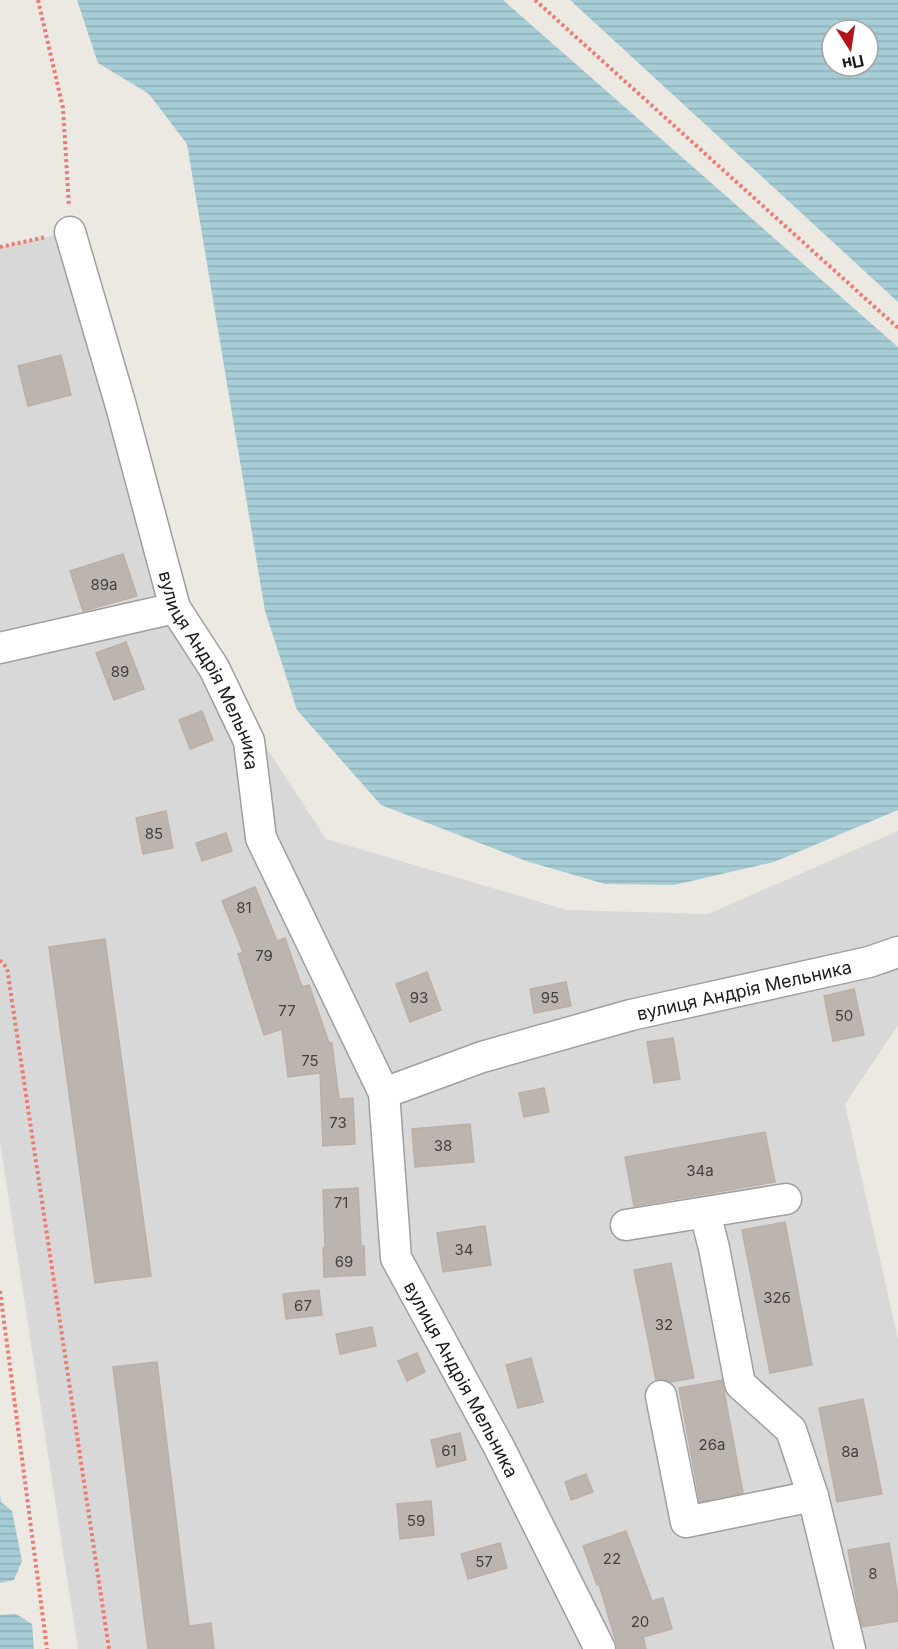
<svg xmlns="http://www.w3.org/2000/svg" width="898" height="1649" font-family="Inter,sans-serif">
	<defs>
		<pattern id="water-rules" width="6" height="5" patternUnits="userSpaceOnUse" patternTransform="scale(1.5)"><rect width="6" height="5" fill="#a6ccd6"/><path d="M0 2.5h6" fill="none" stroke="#8eafb7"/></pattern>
	</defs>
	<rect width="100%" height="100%" fill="#ece8e2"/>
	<!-- residential -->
	<polygon fill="#d9d8d8" points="70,232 175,608 326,839 567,910 708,914 898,831 898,1025 845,1104 898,1339 898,1649 78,1649 0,1142 0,247"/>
	<!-- water -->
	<g fill="url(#water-rules)" fill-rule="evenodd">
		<polygon points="77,0 503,0 898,347 898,810 774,862 674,885 605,884 526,861 381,805 297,710 265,611 187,144 149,94 98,63"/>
		<path d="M571 0H898V302L570 0ZM832 30H868V66H832Z"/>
		<polygon points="0,1494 1,1502 12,1511 22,1561 14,1580 0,1583"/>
		<polygon points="16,1614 32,1624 34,1649 0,1649 0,1615"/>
	</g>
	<!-- building -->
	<g fill="#bcb4af" stroke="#bcafa6" stroke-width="1.5">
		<polygon points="61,355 71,395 28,406 18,366"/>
		<polygon points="123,554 137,596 83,611 70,571"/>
		<polygon points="126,642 144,689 114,700 96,653"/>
		<polygon points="202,711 213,740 190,749 179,720"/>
		<polygon points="166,811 173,848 143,854 136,818"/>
		<polygon points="226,833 232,851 202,861 196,843"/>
		<polygon points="255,887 277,941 285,938 302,987 309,985 329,1043 332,1043 339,1099 353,1098 355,1144 323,1146 320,1073 288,1077 282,1029 264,1035 238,954 243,952 222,901"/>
		<polygon points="105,939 151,1276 95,1283 49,947"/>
		<polygon points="427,972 441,1010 410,1022 396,984"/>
		<polygon points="566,982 571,1006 534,1013 530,989"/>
		<polygon points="854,989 864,1035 833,1041 824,996"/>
		<polygon points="673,1038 680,1079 654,1083 647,1042"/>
		<polygon points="544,1088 549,1112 524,1117 519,1093"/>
		<polygon points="470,1124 474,1162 415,1167 412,1129"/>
		<polygon points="765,1132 775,1182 634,1206 625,1157"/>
		<polygon points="358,1188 361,1246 364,1246 365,1275 324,1277 323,1248 325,1248 323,1190"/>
		<polygon points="785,1222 812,1365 770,1373 742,1230"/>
		<polygon points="485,1226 491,1265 443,1272 437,1233"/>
		<polygon points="671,1263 694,1378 671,1382 666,1380 656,1380 634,1270"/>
		<polygon points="319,1290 322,1315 286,1319 283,1294"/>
		<polygon points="372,1327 376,1346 340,1354 336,1334"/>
		<polygon points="417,1353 425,1372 407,1381 398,1361"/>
		<polygon points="531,1358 543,1402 518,1408 506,1365"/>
		<polygon points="157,1362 189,1626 211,1623 214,1649 148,1649 113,1367"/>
		<polygon points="722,1380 743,1493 700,1502 679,1388"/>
		<polygon points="863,1399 882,1494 837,1502 819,1408"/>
		<polygon points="460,1433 466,1460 437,1467 431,1440"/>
		<polygon points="586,1474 593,1492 571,1500 565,1482"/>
		<polygon points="431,1501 434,1535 400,1539 397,1504"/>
		<polygon points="626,1531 652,1601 663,1598 672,1629 643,1637 646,1649 618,1649 599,1584 597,1585 583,1546"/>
		<polygon points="500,1543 507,1568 468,1579 461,1554"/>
		<polygon points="889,1543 898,1596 898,1621 862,1627 856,1598 848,1550"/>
	</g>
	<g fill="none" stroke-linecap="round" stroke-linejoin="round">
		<!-- minor casing -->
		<g stroke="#9f9f9f" stroke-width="33">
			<g id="minor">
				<path id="s1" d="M70 232 121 406 175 608 214 668 249 741 261 838 384 1093 396 1258 499 1447 600 1649"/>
				<polyline points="0,648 175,608"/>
				<path id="s2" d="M384 1093 482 1057 631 1015 869 962 898 952"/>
				<polyline points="705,1213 714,1248 740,1384 791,1430 813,1496 850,1649"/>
				<polyline points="626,1225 786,1199"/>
				<polyline points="661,1396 686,1522 813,1496"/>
			</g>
		</g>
		<!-- path -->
		<g stroke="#eb7b73" stroke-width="4" stroke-dasharray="3 3" stroke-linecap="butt">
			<polyline points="38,0 63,108 69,207"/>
			<polyline points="535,0 898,328"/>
			<polyline points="0,247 46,237"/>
			<polyline points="0,960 7,968 109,1649"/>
			<polyline points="0,1291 47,1649"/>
		</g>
		<!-- minor -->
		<use href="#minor" stroke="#fff" stroke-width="30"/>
	</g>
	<g text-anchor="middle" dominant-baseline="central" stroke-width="6" stroke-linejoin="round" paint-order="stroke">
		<!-- number labels -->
		<g font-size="15" fill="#434140">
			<text x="104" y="584">89а</text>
			<text x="120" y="671">89</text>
			<text x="154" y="833">85</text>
			<text x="244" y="907">81</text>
			<text x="264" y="955">79</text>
			<text x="419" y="997">93</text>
			<text x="550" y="997">95</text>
			<text x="287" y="1010">77</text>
			<text x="844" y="1015">50</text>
			<text x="310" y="1060">75</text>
			<text x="338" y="1122">73</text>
			<text x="443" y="1145">38</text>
			<text x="700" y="1170">34а</text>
			<text x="341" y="1202">71</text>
			<text x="464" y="1249">34</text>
			<text x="344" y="1261">69</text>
			<text x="777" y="1297">32б</text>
			<text x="303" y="1305">67</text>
			<text x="664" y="1324">32</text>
			<text x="712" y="1444">26а</text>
			<text x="449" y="1450">61</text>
			<text x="850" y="1451">8а</text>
			<text x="416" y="1520">59</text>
			<text x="612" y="1558">22</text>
			<text x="484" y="1561">57</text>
			<text x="873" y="1573">8</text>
			<text x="640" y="1621">20</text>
		</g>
		<!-- street labels -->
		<g font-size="18" fill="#1b1b1b" stroke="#fff">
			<text stroke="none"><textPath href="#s1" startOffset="462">вулиця Андрія Мельника</textPath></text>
			<text stroke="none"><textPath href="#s2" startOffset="375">вулиця Андрія Мельника</textPath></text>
			<text stroke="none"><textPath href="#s1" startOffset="1227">вулиця Андрія Мельника</textPath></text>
		</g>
	</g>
	<!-- north arrow -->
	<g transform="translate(850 48) rotate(168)"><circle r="28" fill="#ffffff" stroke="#a4a4a4" stroke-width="1.5"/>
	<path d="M0-4.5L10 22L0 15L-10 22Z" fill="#b31319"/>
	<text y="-9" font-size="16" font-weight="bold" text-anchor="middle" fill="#1b1b1b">Пн</text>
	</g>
</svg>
